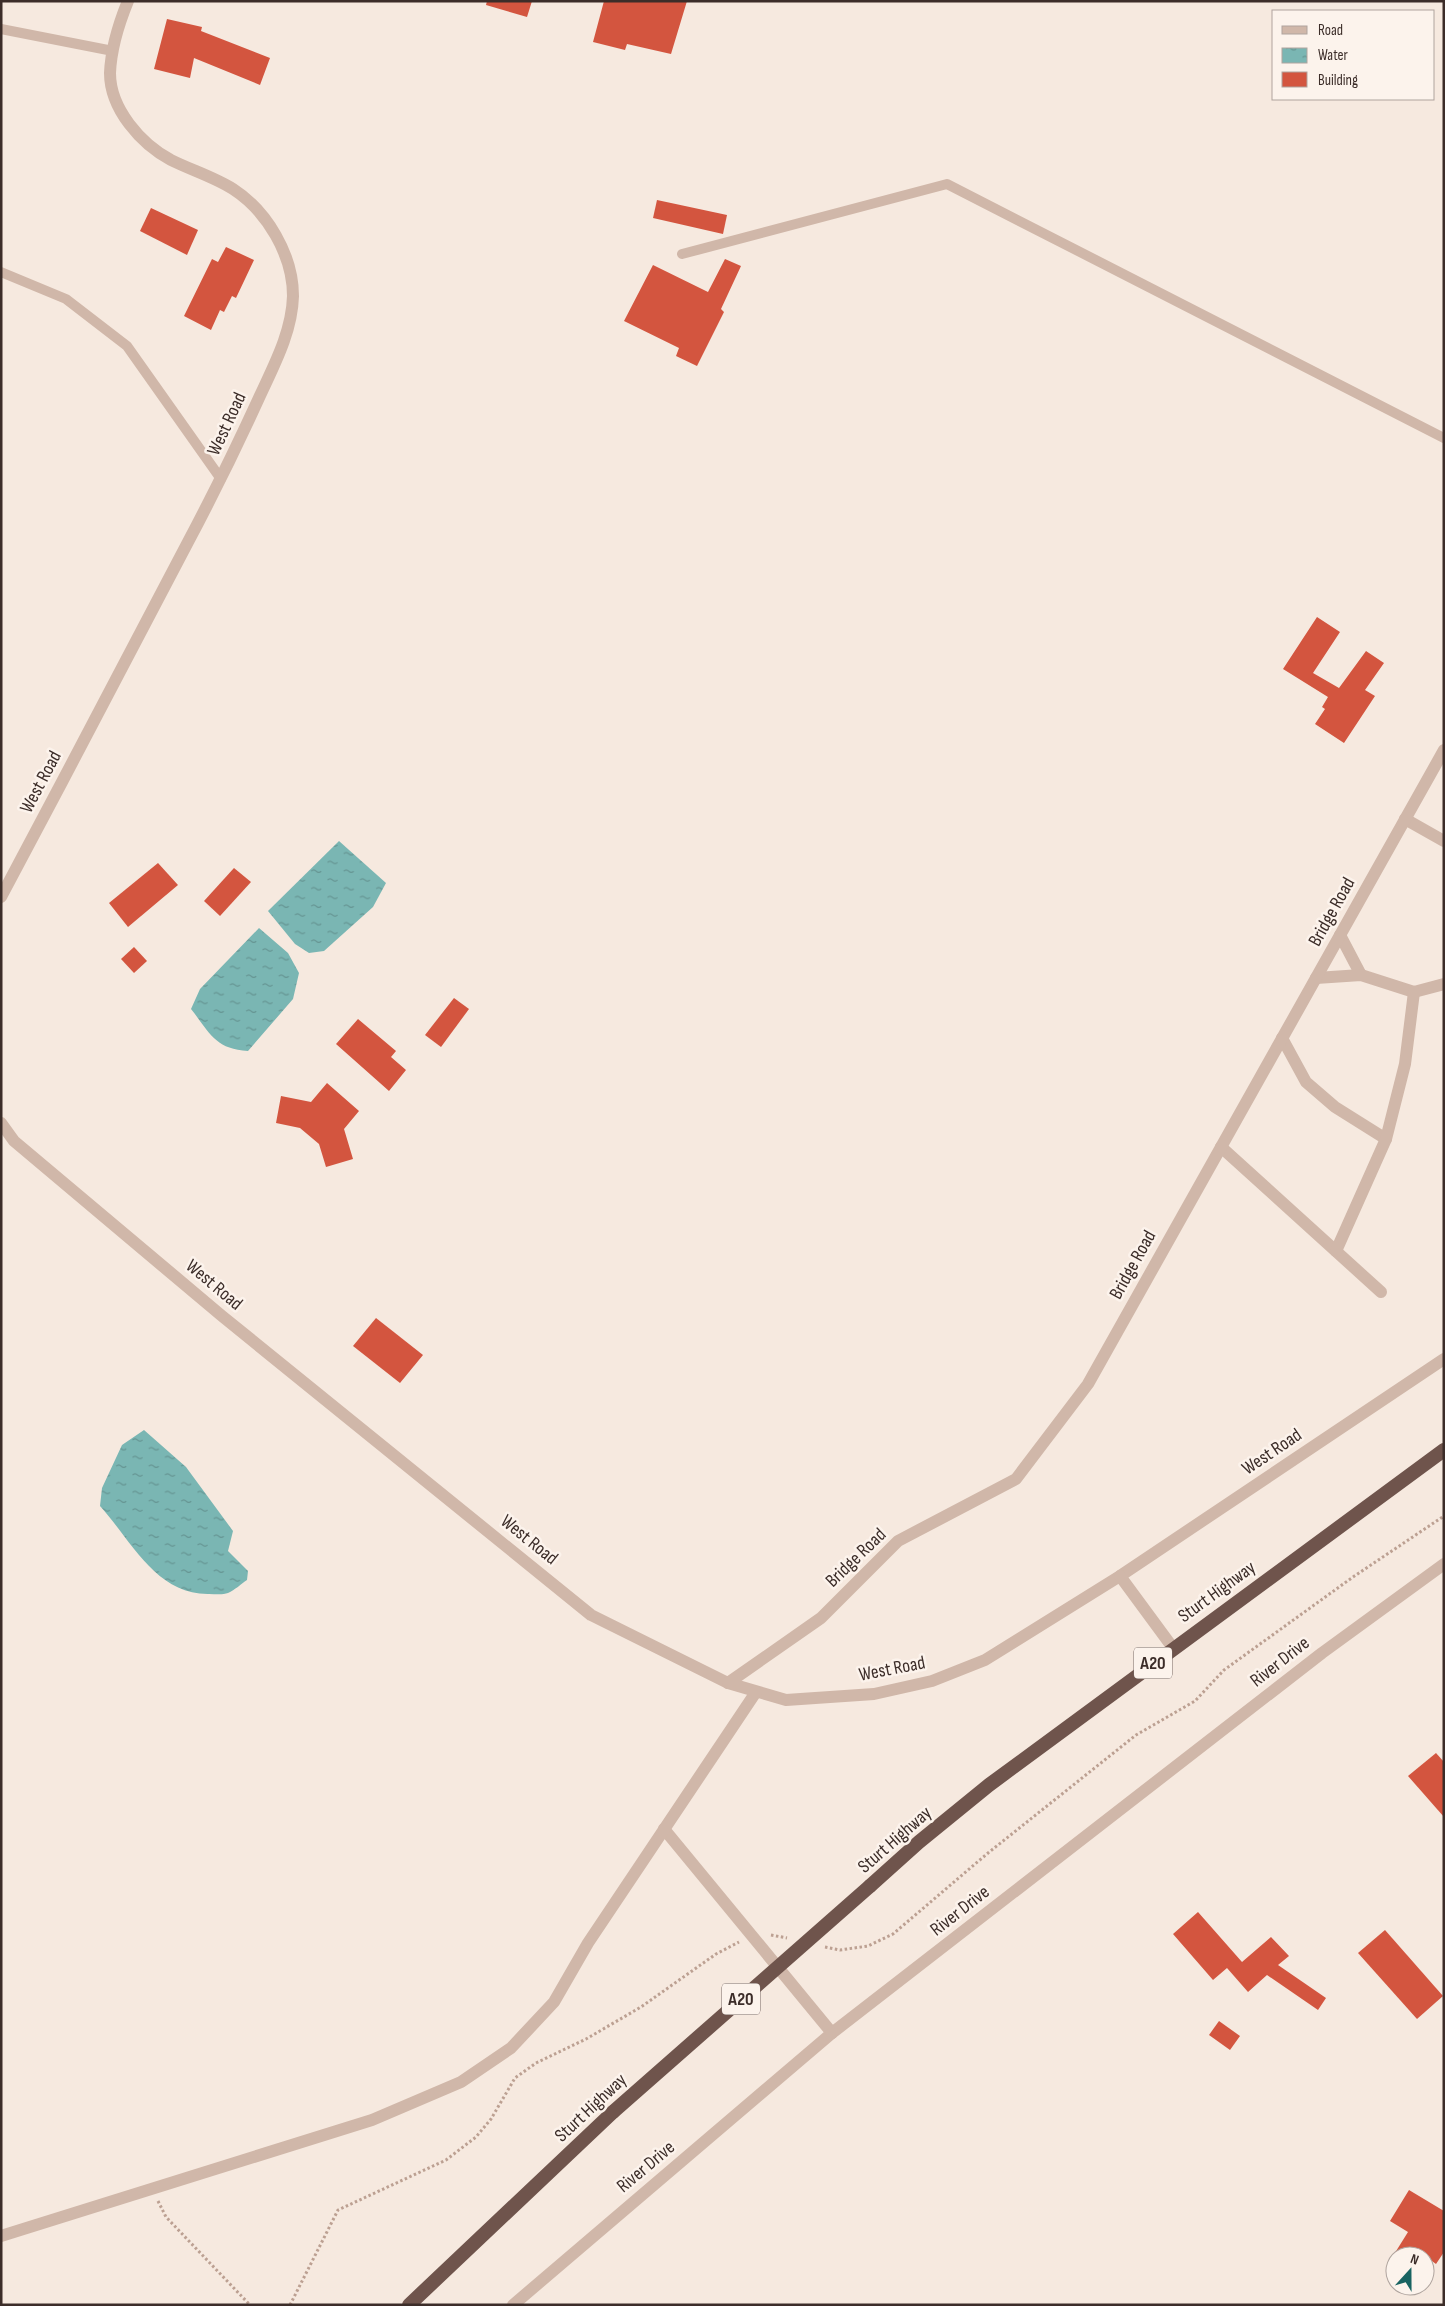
<svg xmlns="http://www.w3.org/2000/svg" width="1445" height="2306" font-family="'Sofia Sans Condensed',sans-serif">
	<defs>
		<pattern id="water-ripples" width="26" height="14" patternUnits="userSpaceOnUse" patternTransform="scale(1.25)"><rect width="26" height="14" fill="#7ab6b3"/><path d="M2 4q2-2 4 0t4 0M15 11q2-2 4 0t4 0" fill="none" stroke="#659492"/></pattern>
	</defs>
	<rect width="100%" height="100%" fill="#f6e9df"/>
	<!-- water -->
	<g fill="url(#water-ripples)">
		<polygon points="339,841 386,883 373,907 324,951 309,953 295,944 268,911"/>
		<path d="M259 928 288 953 299 973 293 999 248 1051C215 1049 210 1033 191 1009L200 989Z"/>
		<path d="M144 1430 186 1467 233 1531 228 1551 248 1571 247 1580C241 1584 235 1590 228 1593 223 1595 215 1594 209 1594 156 1595 131 1540 100 1506L102 1488 122 1445Z"/>
	</g>
	<!-- building -->
	<g fill="#d3553f">
		<polygon points="487,1 532,1 527,17 486,5"/>
		<polygon points="604,1 687,1 671,54 627,44 625,50 593,42"/>
		<polygon points="167,19 202,27 201,31 270,58 260,85 194,58 190,78 154,69"/>
		<polygon points="657,200 727,215 723,234 653,218"/>
		<polygon points="151,208 198,230 187,255 140,231"/>
		<polygon points="226,247 254,260 236,298 232,296 224,312 220,310 211,330 184,316 212,259 218,262"/>
		<polygon points="725,259 741,266 721,309 724,312 697,366 676,356 679,348 624,321 653,265 708,292"/>
		<polygon points="1317,617 1340,632 1313,673 1339,688 1366,651 1384,663 1365,690 1375,696 1344,743 1315,724 1325,709 1322,707 1328,697 1283,669"/>
		<polygon points="158,863 178,885 128,927 109,903"/>
		<polygon points="234,868 251,882 220,916 204,901"/>
		<polygon points="134,947 147,961 134,973 121,959"/>
		<polygon points="454,998 469,1009 441,1047 425,1035"/>
		<polygon points="358,1019 396,1051 391,1057 406,1070 389,1091 336,1044"/>
		<polygon points="327,1083 359,1111 344,1129 353,1159 326,1167 319,1144 300,1128 276,1123 281,1096 311,1102"/>
		<polygon points="376,1318 423,1355 400,1383 353,1346"/>
		<polygon points="1436,1753 1444,1762 1444,1817 1408,1776"/>
		<polygon points="1198,1912 1242,1962 1271,1937 1289,1956 1278,1965 1326,1998 1318,2010 1267,1975 1248,1992 1227,1968 1213,1980 1173,1934"/>
		<polygon points="1385,1930 1443,1996 1417,2019 1358,1953"/>
		<polygon points="1219,2021 1240,2036 1230,2050 1209,2035"/>
		<polygon points="1409,2190 1444,2211 1444,2252 1436,2264 1425,2256 1393,2256 1408,2232 1390,2221"/>
	</g>
	<g fill="none" stroke-linecap="round" stroke-linejoin="round">
		<!-- path -->
		<g stroke="#bca092" stroke-width="3" stroke-dasharray="2.5 2.5" stroke-linecap="butt">
			<polyline points="771,1935 787,1938"/>
			<polyline points="825,1947 840,1950 868,1946 893,1934 988,1853 1136,1735 1195,1701 1224,1670 1353,1577 1444,1516"/>
			<polyline points="158,2201 166,2217 250,2305"/>
			<polyline points="290,2305 338,2210 446,2160 476,2137 491,2119 515,2078 536,2063 586,2039 641,2007 716,1954 739,1942"/>
		</g>
		<!-- service -->
		<g stroke="#d0b7a9" stroke-width="10">
			<polyline points="1,29 113,51"/>
			<polyline points="682,254 947,184 1444,438"/>
			<polyline points="1,272 66,299 127,346 221,479"/>
		</g>
		<!-- minor -->
		<g stroke="#d0b7a9" stroke-width="12">
			<polyline points="1405,819 1444,841"/>
			<path d="M1 897C64 779 126 660 188 542 213 495 236 448 258 400 273 367 292 333 293 296 293 255 267 211 233 189 214 177 191 170 171 160 141 144 110 109 110 73 111 49 119 23 128 1"/>
			<polyline points="1340,935 1361,975"/>
			<polyline points="1316,978 1361,975 1414,992 1444,984"/>
			<polyline points="1282,1038 1306,1082 1335,1107 1386,1139"/>
			<polyline points="1,1123 14,1141 222,1316 591,1615 728,1683 786,1700 874,1694 932,1681 985,1660 1120,1576 1444,1359"/>
			<polyline points="1221,1147 1381,1292"/>
			<polyline points="1336,1251 1386,1139 1405,1064 1414,992"/>
			<polyline points="1120,1576 1173,1648"/>
			<polyline points="728,1683 821,1618 898,1541 1016,1479 1088,1384 1444,750"/>
			<polyline points="664,1829 832,2033"/>
			<polyline points="1,2236 372,2120 461,2082 511,2048 554,2002 588,1943 756,1692"/>
			<polyline points="513,2305 832,2033 1322,1653 1444,1564"/>
		</g>
		<!-- trunk -->
		<g stroke="#6f544c" stroke-width="14">
			<polyline points="870,1886 919,1842 989,1785 1444,1450"/>
			<polyline points="409,2305 613,2112"/>
		</g>
		<!-- trunk-bridge -->
		<polyline stroke="#6f544c" stroke-width="14" points="613,2112 870,1886"/>
	</g>
	<g text-anchor="middle" dominant-baseline="central" stroke-width="5" stroke-linejoin="round" paint-order="stroke">
		<!-- shield labels -->
		<g fill="#fcf3ec" stroke="#766864" stroke-width="1">
			<rect x="1134" y="1647.5" width="38" height="31" rx="4"/>
			<rect x="722" y="1983.5" width="38" height="31" rx="4"/>
		</g>
		<g font-size="18" font-weight="bold" fill="#3c2d29">
			<text x="1153" y="1663">A20</text>
			<text x="741" y="1999">A20</text>
		</g>
		<!-- street labels -->
		<g font-size="19" fill="#3c2d29" stroke="#fcf3ec">
			<text transform="translate(227 424) rotate(-65)">West Road</text>
			<text transform="translate(41 782) rotate(-62)">West Road</text>
			<text transform="translate(1332 912) rotate(-61)">Bridge Road</text>
			<text transform="translate(1133 1265) rotate(-61)">Bridge Road</text>
			<text transform="translate(214 1285) rotate(40)">West Road</text>
			<text transform="translate(1272 1452) rotate(-34)">West Road</text>
			<text transform="translate(529 1540) rotate(39)">West Road</text>
			<text transform="translate(856 1558) rotate(-44)">Bridge Road</text>
			<text transform="translate(1217 1592) rotate(-36)">Sturt Highway</text>
			<text transform="translate(1280 1662) rotate(-38)">River Drive</text>
			<text transform="translate(892 1669) rotate(-11)">West Road</text>
			<text transform="translate(895 1840) rotate(-41)">Sturt Highway</text>
			<text transform="translate(960 1911) rotate(-38)">River Drive</text>
			<text transform="translate(591 2108) rotate(-43)">Sturt Highway</text>
			<text transform="translate(646 2167) rotate(-40)">River Drive</text>
		</g>
	</g>
	<!-- border -->
	<rect width="1445" height="2306" fill="none" stroke="#3c2d29" stroke-width="5"/>
	<!-- legend -->
	<rect x="1272" y="10" width="162" height="90" fill="#fcf3ec" stroke="#afa49e"/>
	<rect x="1282" y="26" width="25" height="8" fill="#d0b7a9" stroke="#afa49e"/>
	<text x="1318" y="35" font-size="15" fill="#3c2d29">Road</text>
	<rect x="1282" y="48" width="25" height="15" fill="url(#water-ripples)" stroke="#afa49e"/>
	<text x="1318" y="60" font-size="15" fill="#3c2d29">Water</text>
	<rect x="1282" y="72" width="25" height="15" fill="#d3553f" stroke="#afa49e"/>
	<text x="1318" y="85" font-size="15" fill="#3c2d29">Building</text>
	<!-- north arrow -->
	<g transform="translate(1410 2271) rotate(21)"><circle r="24" fill="#fcf3ec" stroke="#afa49e"/>
	<path d="M0-4L9 19L0 12L-9 19Z" fill="#196361"/>
	<text y="-8" font-size="14" font-weight="bold" text-anchor="middle" fill="#3c2d29">N</text>
	</g>
</svg>
